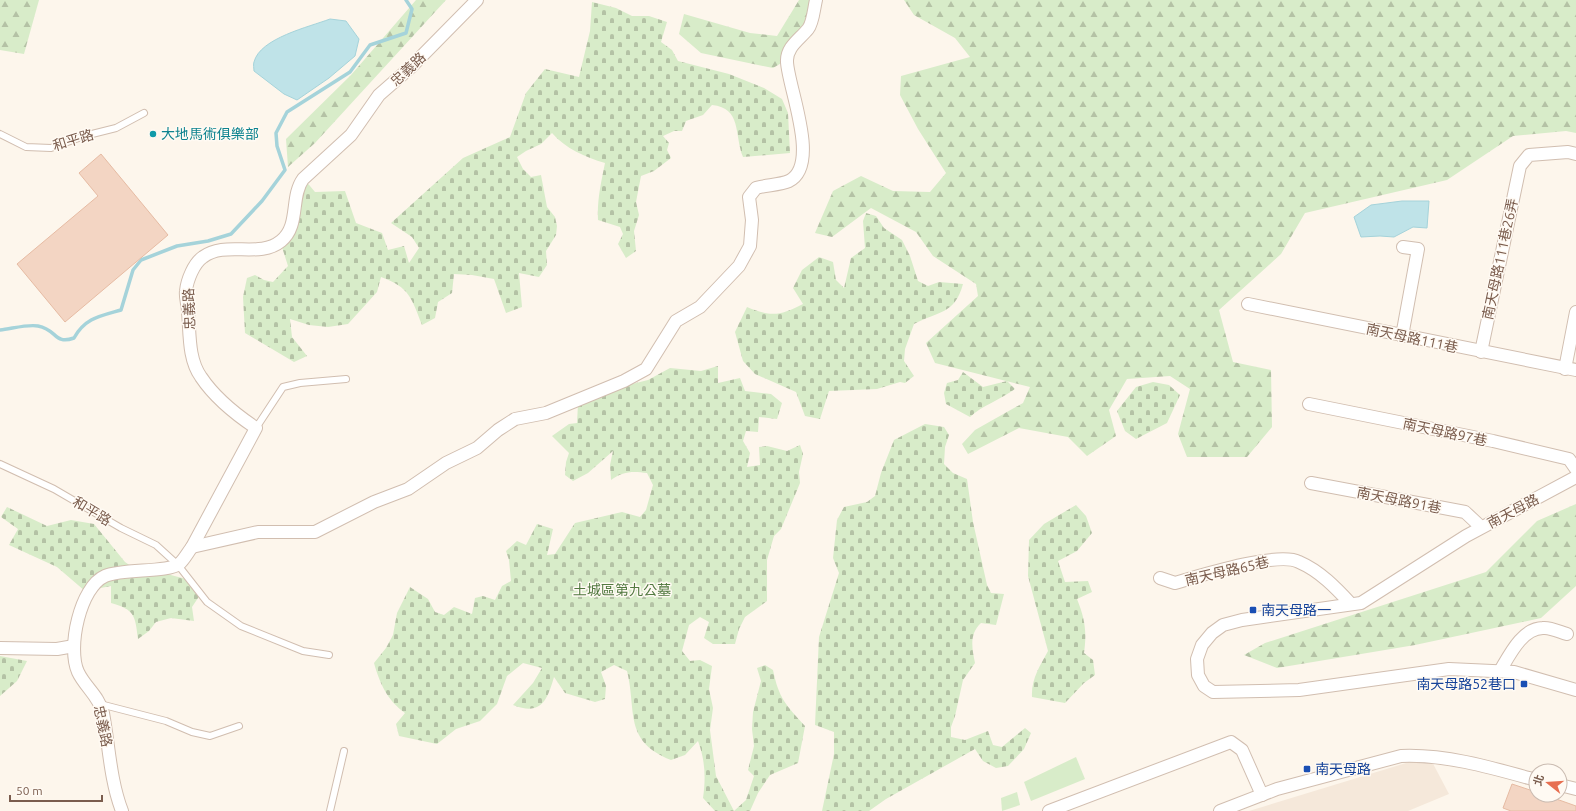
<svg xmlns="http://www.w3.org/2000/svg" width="1576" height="811" font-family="Ubuntu,'Noto Sans TC',sans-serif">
	<defs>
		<pattern id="forest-firs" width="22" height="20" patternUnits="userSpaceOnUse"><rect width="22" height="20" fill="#d8ecc9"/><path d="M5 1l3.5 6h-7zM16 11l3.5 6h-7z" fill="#b4c2a5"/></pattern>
		<pattern id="cemetery-stones" width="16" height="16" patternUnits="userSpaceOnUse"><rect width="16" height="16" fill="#d8ecc9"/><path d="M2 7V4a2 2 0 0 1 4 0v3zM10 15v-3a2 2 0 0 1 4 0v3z" fill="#b4c2a5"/></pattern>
	</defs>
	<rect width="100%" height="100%" fill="#fdf6ec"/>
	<!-- residential -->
	<polygon fill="#f5e8da" points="1429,756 1449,794 1408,811 1249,811"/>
	<!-- forest -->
	<g fill="url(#forest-firs)">
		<polygon points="0,0 39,0 24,54 0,50"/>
		<polygon points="416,0 446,0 315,143 288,167 286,139 351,75"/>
		<polygon points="799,0 818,0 795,55 773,68 701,53 679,34 684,14 750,33 777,36"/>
		<polygon points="904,0 1576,0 1576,133 1566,131 1513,136 1447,180 1305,213 1281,254 1219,310 1233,362 1271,370 1272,427 1247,457 1187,457 1178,434 1190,389 1170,376 1127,379 1109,410 1116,436 1087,456 1068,437 1019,428 968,454 962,444 975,430 1023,403 1030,387 935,363 926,343 978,296 976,284 933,256 916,232 871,208 832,237 815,233 833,191 861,176 893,191 930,192 946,173 918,129 900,95 901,76 970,57 955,38 914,15"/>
		<polygon points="1576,504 1576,586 1541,618 1415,645 1277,668 1244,655 1265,643 1486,572 1537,521"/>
	</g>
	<!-- cemetery -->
	<g fill="url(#cemetery-stones)">
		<path d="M592 2 616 8 632 16H649L667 22 661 42 672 50 678 61 729 74 764 88 782 99 788 113 790 153 743 157C734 134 742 108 712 105L703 115 686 121 682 131H674L663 136 669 143 667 150 671 158 654 171 641 176 636 202 639 215 634 231 636 251 626 258 618 244 623 234 620 227 598 220C597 200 601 183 605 163 585 157 566 149 552 133L541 144 526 151 517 157 523 169 531 177 541 175 547 207 555 217 557 226 556 235 546 251 547 265 539 277 519 273 522 307 506 313 494 279 472 275 454 274 452 293 438 302 435 318 422 325C411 297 410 288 381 277L377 292 348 324 328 327 309 325 290 319 292 337 307 356 294 362 245 333 243 297 247 278 255 275 264 280 273 282 288 266 281 244 305 180 315 192 345 191 356 223 382 233 388 250 404 246 409 263 419 248 412 237 391 223 463 158 510 137 526 93 545 69 579 77 590 31Z"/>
		<path d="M866 213 876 216 884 228 902 240 910 256 918 281 928 286 939 282 963 284C955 314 939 311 914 324L905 349 904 361 914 376 905 383 900 382 877 389 829 391 820 419 805 416 796 392 755 374 743 361 735 332 747 307C771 317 780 316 803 304L793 288 802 270 819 257 833 262 836 280 844 288 851 258 865 248 863 221Z"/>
		<path d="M718 366V383L740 378 745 391 771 394 782 403 777 419 759 417 758 432 746 431 743 441 750 453 747 467 760 465 759 447 767 446 787 451 800 445 803 454 799 472 800 483 781 529 774 536 767 560V601L745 617 739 629 735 644H713L704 638 709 622 700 617 689 625 682 651 690 661 700 660 712 666 709 689 713 708 710 730 716 776 734 811H715L703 798C706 777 705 760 698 741L685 755 671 760C623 741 637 711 627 671L614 665 601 672 606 686 605 699 595 702 565 693 554 677C547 701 541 716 513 705L533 683 542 668 523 663 507 676 497 704 480 721 456 729 437 744 399 736 396 724 405 713C387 700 380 684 374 663L386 648 393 635 397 613 410 587 428 599 435 612 444 615 454 607 472 614 475 598 483 596 495 600 502 586 511 581 509 560 506 551 517 541 526 545 537 524 553 529 547 555 555 554 575 523 622 512 640 517 646 510 653 485 647 473C633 471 623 471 611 480L610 465 613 451 588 473 573 481 565 475 566 462 569 453 552 436 569 424 577 423 578 404 620 387 648 380 670 368 701 371Z"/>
		<path d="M963 372 983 387 1007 381 1015 389C1000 400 983 405 970 417L946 404 944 393 947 383 958 380Z"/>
		<polygon points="1153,382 1169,385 1180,395 1167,423 1136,439 1125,431 1117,411 1136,387"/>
		<path d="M925 424 944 427 949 435 945 447 944 464 953 473 967 479 973 522 987 585 991 593 1004 594 996 625 981 623C969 634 972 648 975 663L963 680 955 716 951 727V737L965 740 988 731 993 745 1002 747 1025 728 1031 733 1024 749 1008 766 996 768 983 761 975 749 886 799 869 811H822L834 754V732L815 725 819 637 839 573 833 558 837 520 844 507 867 502 875 496 881 473 894 440Z"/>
		<path d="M1076 505 1086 516 1092 533 1077 551 1058 561 1065 582 1088 581 1092 592 1077 599C1085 619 1087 632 1084 653L1093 660 1095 675 1084 683 1065 703 1032 697C1031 679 1040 666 1048 651L1028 576 1029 540 1044 524Z"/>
		<path d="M7 507 47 526 71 520 94 524 125 562 138 571 163 573 190 580 202 592 192 607 194 621 171 618 156 622 149 631 138 639C135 615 135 610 111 603V586L85 591 57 567 9 545 18 529 1 517Z"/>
		<polygon points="0,656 27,661 17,681 0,696"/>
		<path d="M765 665 773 670C779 699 786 705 805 726L798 763 770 775 758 793 750 811H734L746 800 754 776 748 770 754 746 752 729 753 712 761 681 757 668Z"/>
	</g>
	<!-- green -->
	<g fill="#d8ecc9">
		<polygon points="1076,757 1085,779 1031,801 1024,782"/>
		<polygon points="1017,792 1020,805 1002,811 1001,798"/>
	</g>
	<!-- water -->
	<g fill="#bfe3e8" stroke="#a5d3da">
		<path d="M330 19 346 21 359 39 355 56 329 78 297 100 284 94 254 71C254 69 253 64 254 62 260 38 309 27 330 19Z"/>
		<polygon points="1402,201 1429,201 1427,228 1413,227 1394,237 1380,236 1361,237 1354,217 1371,205"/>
	</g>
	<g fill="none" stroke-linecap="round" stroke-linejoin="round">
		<!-- stream -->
		<path stroke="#a5d3da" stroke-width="3.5" d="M0 330C11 329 27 324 38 326 58 330 54 345 74 338 85 318 100 316 121 310L133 270 141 260 177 246 208 241 231 234 262 201 285 170 277 146 276 133 287 112 350 72 370 45 406 33 412 9 406 0"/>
	</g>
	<!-- building -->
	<g fill="#f3d5c3" stroke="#e6bba3">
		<polygon points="101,154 168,235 65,322 17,264 98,196 79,173"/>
		<polygon points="1512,784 1536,792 1536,795 1545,795 1576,806 1576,811 1511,811 1503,808"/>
	</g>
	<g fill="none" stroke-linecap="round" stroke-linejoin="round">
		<!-- lane casing -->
		<g stroke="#d1beb0" stroke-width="8">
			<g id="lane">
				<polyline points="0,134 26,147 51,148 84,136 116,128 144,113"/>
				<polyline points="256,428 283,387 300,383 346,379"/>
				<polyline points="0,464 54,489 121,528 156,545 178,565 207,602 241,626 303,651 329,655"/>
				<polyline points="100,704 166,721 192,732 210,736 239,726"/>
				<polyline points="330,811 344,751"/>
			</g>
		</g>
		<!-- street casing -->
		<g stroke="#d1beb0" stroke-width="14">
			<g id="street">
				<polyline points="1248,304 1576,370"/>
				<polyline points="1402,336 1418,249 1403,247"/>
				<polyline points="1481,352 1520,166 1529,155 1568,152 1576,154"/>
				<polyline points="1565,369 1576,312"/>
				<polyline points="1309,404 1493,441 1569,459 1576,469"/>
				<polyline points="1576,477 1466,536 1361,603 1242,620 1223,625 1212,633 1202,645 1197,659 1198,675 1204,686 1213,692 1299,690 1449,669 1514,672 1576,690"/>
				<polyline points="1311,483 1465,512 1481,527"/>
				<path d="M192 547 258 532H315L374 502 408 489 446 463 477 448 498 430 515 419 546 413 624 381 646 369 676 321 700 307 739 266 750 246 752 220 749 197 756 188C766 185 780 185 789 181 821 165 788 87 787 62 786 47 800 39 808 29 813 23 814 8 816 0"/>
				<path d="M1160 578 1175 583C1199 576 1278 551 1299 562 1320 571 1336 588 1351 604"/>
				<polyline points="0,648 57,649 74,646"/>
				<path d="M1500 671C1509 656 1522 628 1543 628 1550 627 1560 632 1567 634"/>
				<polyline points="1560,785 1576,789"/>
				<path d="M122 811C110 780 109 745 103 713 99 696 85 687 78 672 67 648 80 587 105 576 123 568 167 573 179 564 184 560 188 552 192 547L256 428C235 414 215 398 201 377 188 359 190 333 188 312 188 305 185 298 186 291 187 280 194 263 203 257 226 240 259 259 281 241 300 226 290 197 303 179L351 135 379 95 411 67 477 0"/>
				<polyline points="1049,811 1231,742 1242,750 1262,795"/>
				<path d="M1220 811 1277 789 1401 756C1446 754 1493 768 1536 780"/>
			</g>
		</g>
		<!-- lane -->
		<use href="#lane" stroke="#fff" stroke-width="6"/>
		<!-- street -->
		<use href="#street" stroke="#fff" stroke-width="12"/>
	</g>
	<!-- markers -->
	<circle fill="#0f9aa8" stroke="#fffaf3" stroke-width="1.5" cx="153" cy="134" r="4"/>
	<g fill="#1a4fb4" stroke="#fffaf3" stroke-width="1.5">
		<rect x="1249" y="606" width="8" height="8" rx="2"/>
		<rect x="1520" y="680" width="8" height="8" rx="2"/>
		<rect x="1303" y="765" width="8" height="8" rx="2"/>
	</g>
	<g text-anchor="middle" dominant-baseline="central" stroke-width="3" stroke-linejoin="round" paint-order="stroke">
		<!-- street labels -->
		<g font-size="14" fill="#7a5c4d" stroke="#fffaf3">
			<text transform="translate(408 69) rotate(-43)">忠義路</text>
			<text transform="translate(73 140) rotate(-17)">和平路</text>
			<text transform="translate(1500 259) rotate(-78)">南天母路111巷26弄</text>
			<text transform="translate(189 309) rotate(-92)">忠義路</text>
			<text transform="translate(1412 338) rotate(12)">南天母路111巷</text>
			<text transform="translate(1445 432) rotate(12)">南天母路97巷</text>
			<text transform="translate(1399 500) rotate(11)">南天母路91巷</text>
			<text transform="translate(92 511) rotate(31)">和平路</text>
			<text transform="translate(1513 511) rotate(-28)">南天母路</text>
			<text transform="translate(1227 571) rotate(-13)">南天母路65巷</text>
			<text transform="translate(103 726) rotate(78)">忠義路</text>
		</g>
		<!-- culture labels -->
		<g font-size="14" fill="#0d838f" stroke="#fffaf3" text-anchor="start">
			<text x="161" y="134">大地馬術俱樂部</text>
		</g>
		<!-- park labels -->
		<g font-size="14" fill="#537a41" stroke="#fffaf3">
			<text x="622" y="590">土城區第九公墓</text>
		</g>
		<!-- transit labels -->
		<g font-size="14" fill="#164399" stroke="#fffaf3" text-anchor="start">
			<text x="1261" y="610">南天母路一</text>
			<text x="1516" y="684" text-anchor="end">南天母路52巷口</text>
			<text x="1315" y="769">南天母路</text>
		</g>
	</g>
	<!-- north arrow -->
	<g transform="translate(1548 783) rotate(287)"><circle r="19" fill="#fffaf3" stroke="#cabbb1"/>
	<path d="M0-3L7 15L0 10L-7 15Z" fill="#e76f51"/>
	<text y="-6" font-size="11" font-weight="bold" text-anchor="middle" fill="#7a5c4d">北</text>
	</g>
	<!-- scale -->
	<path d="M10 795v6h92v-6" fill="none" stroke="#7a5c4d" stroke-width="2"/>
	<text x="16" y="795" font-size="12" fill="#7a5c4d" stroke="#fffaf3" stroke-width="3" paint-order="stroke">50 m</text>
</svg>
